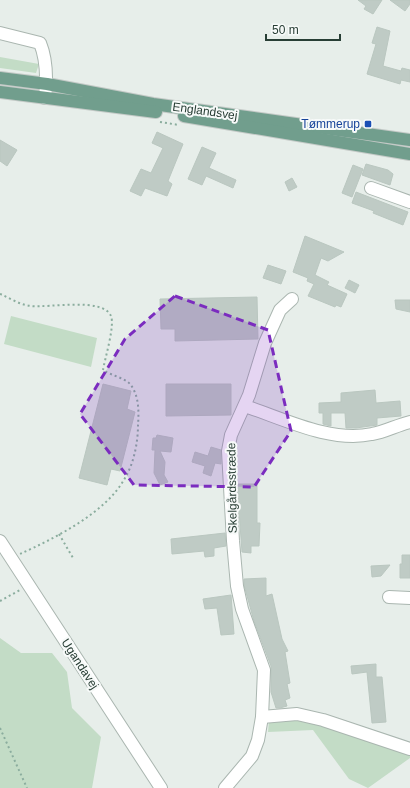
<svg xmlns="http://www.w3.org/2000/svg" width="410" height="788" font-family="Arial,sans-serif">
	<rect width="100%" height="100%" fill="#e7eeea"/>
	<!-- green -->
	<g fill="#c3dcc6">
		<polygon points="0,57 39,64 36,73 0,68"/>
		<polygon points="11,316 97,338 91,367 4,344"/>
		<polygon points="0,638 21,653 52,653 67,672 72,708 101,737 92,788 0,788"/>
		<polygon points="295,719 324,724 410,754 410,758 368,788 349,779 313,730 268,732 269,721"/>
	</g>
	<!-- building -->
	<g fill="#bfcbc5" stroke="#bac7c0">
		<polygon points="358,0 382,0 373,14 364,9 366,6"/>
		<polygon points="390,0 410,0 410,4 405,11"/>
		<polygon points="377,27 390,31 383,66 401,71 402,68 410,70 410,82 401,80 400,84 367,74 376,44 372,43"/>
		<polygon points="157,132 183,144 168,181 172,184 167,196 145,188 141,196 130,191 141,169 151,173 163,148 152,143"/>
		<polygon points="0,140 17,150 7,166 0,161"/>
		<polygon points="202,147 216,153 209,168 236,180 233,188 206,176 202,185 188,179"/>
		<polygon points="366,164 388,170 393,174 390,185 362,175"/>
		<polygon points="353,165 363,169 352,197 342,193"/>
		<polygon points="292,178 297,187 289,191 285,182"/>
		<polygon points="356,192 408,212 403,225 373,213 374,211 352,203"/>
		<polygon points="305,236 344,252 328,261 321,258 315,275 329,282 327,285 347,294 341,307 336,305 335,307 308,296 314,284 307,281 308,278 293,272"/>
		<polygon points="268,265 286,271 281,284 263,278"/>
		<polygon points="349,280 359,285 355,293 345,288"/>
		<polygon points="257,297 258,339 175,341 175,329 161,329 160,299"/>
		<polygon points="395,300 410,300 410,312 396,309"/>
		<polygon points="103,384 131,391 127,409 135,412 120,471 111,469 107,485 79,478"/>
		<polygon points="166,384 231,384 231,415 166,416"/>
		<polygon points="375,390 376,403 400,401 401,416 377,418 377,425 356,428 346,428 345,413 331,413 331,426 323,424 323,413 319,413 319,403 341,402 341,393"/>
		<polygon points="157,435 173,438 171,452 160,451 165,462 164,475 168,482 160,485 154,473 155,450 152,450 153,438 156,438"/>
		<polygon points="211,447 221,450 221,464 215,463 211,476 203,473 205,466 192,462 195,452 208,456"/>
		<polygon points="237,484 257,484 257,523 260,523 259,546 251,546 251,553 242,552"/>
		<polygon points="225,533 226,546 214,548 214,556 205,557 204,551 172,554 171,539"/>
		<polygon points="402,555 410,555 410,578 400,578 400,564 402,564"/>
		<polygon points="390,565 381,576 372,577 371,566"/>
		<polygon points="266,578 266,596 272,594 282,639 288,651 285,652 290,683 287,684 290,698 285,700 287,706 280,708 276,708 271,692 271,666 254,621 244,585 244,579"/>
		<polygon points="231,595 234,634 221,635 217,608 205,609 203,599"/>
		<polygon points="376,664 376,677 382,677 386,722 372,723 367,672 352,674 351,666"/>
	</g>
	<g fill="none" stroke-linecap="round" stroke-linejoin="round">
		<!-- minor casing -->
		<g stroke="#aab6b0" stroke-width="14">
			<g id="minor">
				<path d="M0 33 40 43C47 60 47 79 45 98"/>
				<polyline points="371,188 410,202"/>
				<path d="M245 406C284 419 331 443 372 434 385 432 397 425 410 422"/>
				<polyline points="0,541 161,788"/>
				<polyline points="389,597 410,598"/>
				<polyline points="262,717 297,714 323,720 410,749"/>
				<polyline points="225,788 252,756 258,740 262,717 264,670 242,609 237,586 233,541 228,451 231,435 249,395 265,343 280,310 292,299"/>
			</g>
		</g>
		<!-- major casing -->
		<g stroke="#c3c9c6" stroke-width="14">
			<g id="major">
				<polyline points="0,78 47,84 153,104 410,140"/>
				<polyline points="0,92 156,112"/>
				<polyline points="184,116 410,154"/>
			</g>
		</g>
		<!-- path -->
		<g stroke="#8bad9e" stroke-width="2" stroke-dasharray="2 3" stroke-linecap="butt">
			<polyline points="160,122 179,125"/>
			<path d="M0 294C10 298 20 305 31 306 49 308 103 297 111 316 115 326 105 358 103 370 110 375 125 378 130 384 139 395 139 411 138 425 138 442 134 463 125 478 106 513 55 538 20 554"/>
			<polyline points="59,534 73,558"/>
			<polyline points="0,601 20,590"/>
			<polyline points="0,728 27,788"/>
		</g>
		<!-- minor -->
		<use href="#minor" stroke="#fff" stroke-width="12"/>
		<!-- major -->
		<use href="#major" stroke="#719e8d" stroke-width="12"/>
	</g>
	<!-- marked area -->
	<path fill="#7b2cbf" fill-opacity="0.2" stroke="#7b2cbf" stroke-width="3" stroke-dasharray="8 5" stroke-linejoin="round" d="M175 296 268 330 291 431 254 487 134 485 80 414 125 339Z"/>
	<!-- markers -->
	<rect fill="#1a4fb4" stroke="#f7faf9" stroke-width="1.5" x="364" y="120" width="8" height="8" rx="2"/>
	<g text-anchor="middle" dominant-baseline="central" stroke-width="4" stroke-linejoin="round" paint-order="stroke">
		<!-- street labels -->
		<g font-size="12" fill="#283e35" stroke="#f7faf9">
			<text transform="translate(205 111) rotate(8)">Englandsvej</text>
			<text transform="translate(232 488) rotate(-91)">Skelgårdsstræde</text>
			<text transform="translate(80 664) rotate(57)">Ugandavej</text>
		</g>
		<!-- transit labels -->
		<g font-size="12" fill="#164399" stroke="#f7faf9" text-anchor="end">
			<text x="360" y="124">Tømmerup</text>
		</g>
	</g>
	<!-- scale -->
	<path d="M266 34v6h74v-6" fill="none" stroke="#283e35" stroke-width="2"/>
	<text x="272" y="34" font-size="12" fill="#283e35" stroke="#f7faf9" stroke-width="3" paint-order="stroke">50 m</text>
</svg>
